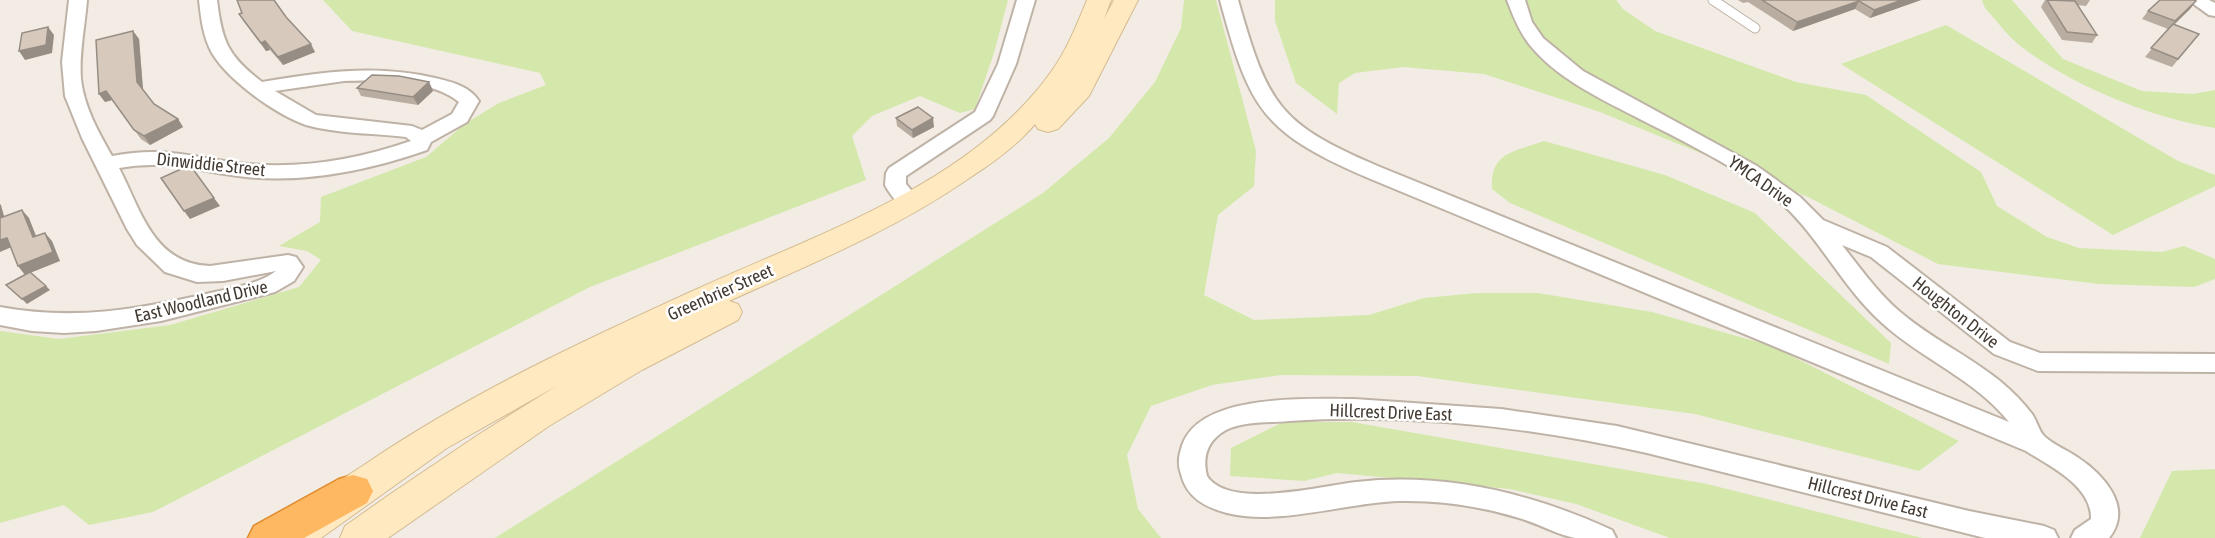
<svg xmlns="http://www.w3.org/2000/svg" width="2215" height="538" font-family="'Asap Condensed',sans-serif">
	<rect width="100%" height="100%" fill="#f2ece4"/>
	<!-- green -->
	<g fill="#d4e8ab">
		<polygon points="323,0 1008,0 994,53 975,109 960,113 920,96 872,116 852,136 866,180 590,287 153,512 89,525 64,505 0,523 0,331 59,339 170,325 299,287 321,260 307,251 279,246 320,222 321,197 426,157 466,123 499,103 546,85 540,73 352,31"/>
		<polygon points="1184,0 1216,0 1256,151 1254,186 1218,215 1204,295 1254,320 1369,315 1424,298 1477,293 1538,293 1652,312 1772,346 1959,441 1919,471 1695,414 1417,376 1281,375 1212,385 1151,406 1127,455 1138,509 1161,538 495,538 1043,193 1109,138 1155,82 1181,28"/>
		<polygon points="1275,0 1616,0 1623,9 1655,31 1796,82 1866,95 1981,172 1997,206 2047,237 2079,248 2162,252 2184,246 2215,259 2215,279 2194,287 2099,284 1938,264 1808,197 1600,112 1484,74 1403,67 1355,73 1339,83 1337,114 1296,83 1275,21"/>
		<path d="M1982 0H2012L2063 59 2142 91 2193 94 2215 90V128C2154 119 2073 86 2023 48 2009 38 1997 21 1985 8Z"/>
		<polygon points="1946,25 2178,161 2215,175 2215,186 2113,235 1841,64"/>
		<path d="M1544 141 1665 175 1755 213 1891 343 1889 364 1510 203 1492 189C1490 151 1515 152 1544 141Z"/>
		<polygon points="1283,422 1352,422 1707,484 1922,538 1670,538 1576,504 1510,489 1337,473 1304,481 1230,476 1231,448"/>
		<polygon points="2215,469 2215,538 2140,538 2172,471"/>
	</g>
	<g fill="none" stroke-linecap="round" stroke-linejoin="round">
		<!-- lane casing -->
		<g stroke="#beb3a6" stroke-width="11">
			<polyline id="lane" points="1713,0 1755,28"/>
		</g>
		<!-- street casing -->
		<g stroke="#beb3a6" stroke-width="4">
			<g id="street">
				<path d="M69 0H87C85 26 79 53 81 79 84 107 99 133 112 156 168 145 196 159 248 164 303 169 359 159 411 141L406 137C373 133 338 134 306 125 276 115 228 80 212 53 203 37 201 18 199 0H217C222 42 228 56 262 82 321 72 376 64 435 78 452 82 469 86 479 101L467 122 431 142 427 150C370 170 307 183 246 177 200 172 166 159 119 168 141 210 153 264 210 266L288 255 296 257 303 267 294 281 275 292 161 321 96 331 64 333 32 331 0 325V307C76 321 141 309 215 292 235 287 259 284 276 271L223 281 197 282 165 272 137 245 127 229 82 138 65 96 62 62ZM344 81C378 80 431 79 459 102L452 114 422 130 412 126 316 115 275 91Z"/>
				<path d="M1017 0H1035L1016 64 993 116 990 120 906 176V184L921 202 918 207C902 211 892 198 885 185L886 173 889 168 975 112 998 64Z"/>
				<path d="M1220 0H1238C1268 105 1278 124 1380 167L2009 422C1975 379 1921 359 1881 322 1838 283 1815 227 1768 192 1727 162 1679 139 1634 116 1597 97 1555 77 1529 44 1519 31 1513 16 1507 0H1525L1532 22 1543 38 1583 71 1757 166 1800 197 1823 220 1887 247 2010 342 2040 353 2215 354V372L2038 371 1994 354 1871 257 1842 245C1860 268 1877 292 1899 311 1930 338 1968 355 2000 381 2012 391 2023 402 2032 414 2037 421 2039 432 2045 437 2054 445 2067 450 2077 457 2103 474 2134 507 2109 538H2071L2075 530 2091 519C2092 486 2051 467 2026 451L1366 177C1261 132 1249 107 1220 0Z"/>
				<polygon points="2188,0 2209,0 2215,3 2215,16 2209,15"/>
				<path d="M1354 399 1501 409 1617 426 1969 511 2044 526 2054 530 2058 538H1985L1647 453C1532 427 1408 413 1289 421 1269 423 1244 421 1226 430 1208 440 1202 455 1207 476 1229 510 1321 486 1356 482 1445 472 1531 493 1612 530L1616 538C1603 538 1587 538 1575 538 1558 535 1537 523 1519 518 1480 506 1439 500 1398 501 1345 503 1278 526 1227 513 1205 507 1187 498 1181 474 1177 463 1179 454 1183 443 1203 393 1309 399 1354 399Z"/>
			</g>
		</g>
		<!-- secondary casing -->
		<g stroke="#d4bb92" stroke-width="2">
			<path id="secondary" d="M1087 0H1111L1104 19 1114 0H1138L1089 96 1058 129 1048 132 1038 129 1035 124C1017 146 991 164 968 179 894 230 811 264 729 301L738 304 742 312 738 320 642 370 549 426 388 538H340L345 526 389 495 478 435 558 385 447 448 321 538H273C285 513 345 478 370 461 472 392 585 340 697 289 819 233 970 185 1051 72 1067 50 1077 24 1087 0Z"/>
		</g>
		<!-- highway casing -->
		<g stroke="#e18b2f" stroke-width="3">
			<polygon id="highway" points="353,475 367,479 373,491 367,503 304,538 248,538 254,526 339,479"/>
		</g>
		<!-- lane -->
		<use href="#lane" stroke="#fff" stroke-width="9"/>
		<!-- street -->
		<use href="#street" fill="#fff" fill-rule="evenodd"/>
		<!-- secondary -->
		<use href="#secondary" fill="#ffe9c1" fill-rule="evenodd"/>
		<!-- highway -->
		<use href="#highway" fill="#ffb862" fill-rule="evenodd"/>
	</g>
	<!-- wall -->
	<g fill="#b9ada2">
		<polygon points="1738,0 1921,0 1870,18 1855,9 1793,31 1748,2 1743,3"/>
		<polygon points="2045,0 2090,0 2086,6 2077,5 2097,35 2092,43 2062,40 2041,7"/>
		<polygon points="2196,1 2190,9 2174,25 2199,34 2172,67 2145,57 2168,29 2142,19 2148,11"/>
		<polygon points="239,14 286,17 315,52 283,65 270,50 266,51 244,22"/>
		<polygon points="133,31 139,39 143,89 154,104 178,119 183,127 150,145 141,139 112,100 105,102 99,94"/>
		<polygon points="429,82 433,91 418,105 361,96 357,88"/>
		<polygon points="896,118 934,127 913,138 897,126"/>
	</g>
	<!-- shaded-wall -->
	<g fill="#968d84">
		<polygon points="1902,0 1921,0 1870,18 1874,10"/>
		<polygon points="1859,1 1855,9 1793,31 1797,22"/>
		<polygon points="2196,1 2190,9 2169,29 2175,21"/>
		<polygon points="48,27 54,35 52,53 25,60 19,51"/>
		<polygon points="133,31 139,39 143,90 137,82"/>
		<polygon points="265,41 270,50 266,51 261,43"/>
		<polygon points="311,44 315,52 283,65 278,57"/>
		<polygon points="429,82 433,91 418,105 413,97"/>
		<polygon points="106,91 112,100 105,102 99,94"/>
		<polygon points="933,118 934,127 913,138 912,130"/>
		<polygon points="178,119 183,127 150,145 144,136"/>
		<polygon points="214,198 220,206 190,219 184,211"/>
		<polygon points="0,204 1,205 7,227 0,218"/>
		<polygon points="22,210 29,218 40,246 33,237"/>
		<polygon points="45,233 52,241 60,261 25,275 18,266"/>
		<polygon points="7,238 14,246 0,252 0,240"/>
		<polygon points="46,286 50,290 27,304 22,299"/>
	</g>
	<!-- building -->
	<g fill="#d7c9bc" stroke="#968d84" stroke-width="1.5">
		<polygon points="237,0 274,0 286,17 311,44 278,57 265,41 261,43 239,14 242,13"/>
		<polygon points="1762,0 1902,0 1874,10 1859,1 1797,22"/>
		<polygon points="2047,0 2075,1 2097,35 2067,32"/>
		<polygon points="2160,0 2194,0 2196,1 2175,21 2148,11"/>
		<polygon points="2173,24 2199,34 2178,59 2151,48"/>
		<polygon points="48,27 46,45 19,51 22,33"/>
		<polygon points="133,31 137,82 154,104 178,119 144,136 134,130 106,91 99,94 96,40"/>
		<polygon points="372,75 399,76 429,82 413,97 357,88"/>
		<polygon points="918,107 933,118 912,130 896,118"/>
		<polygon points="190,165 214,198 184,211 161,178"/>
		<polygon points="22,210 33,237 45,233 53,252 18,266 7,238 0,240 0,218"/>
		<polygon points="30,272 46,286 22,299 6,285"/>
	</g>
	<g text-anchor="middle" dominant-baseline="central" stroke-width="5" stroke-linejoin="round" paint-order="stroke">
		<!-- street labels -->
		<g font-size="18" fill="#443c34" stroke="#fff">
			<text transform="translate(211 164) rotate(6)">Dinwiddie Street</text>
			<text transform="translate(1761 181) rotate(35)">YMCA Drive</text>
			<text transform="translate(720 292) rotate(-24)">Greenbrier Street</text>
			<text transform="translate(201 301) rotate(-13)">East Woodland Drive</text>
			<text transform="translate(1956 312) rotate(38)">Houghton Drive</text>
			<text transform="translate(1391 412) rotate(2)">Hillcrest Drive East</text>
			<text transform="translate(1868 497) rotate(14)">Hillcrest Drive East</text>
		</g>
	</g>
</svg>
